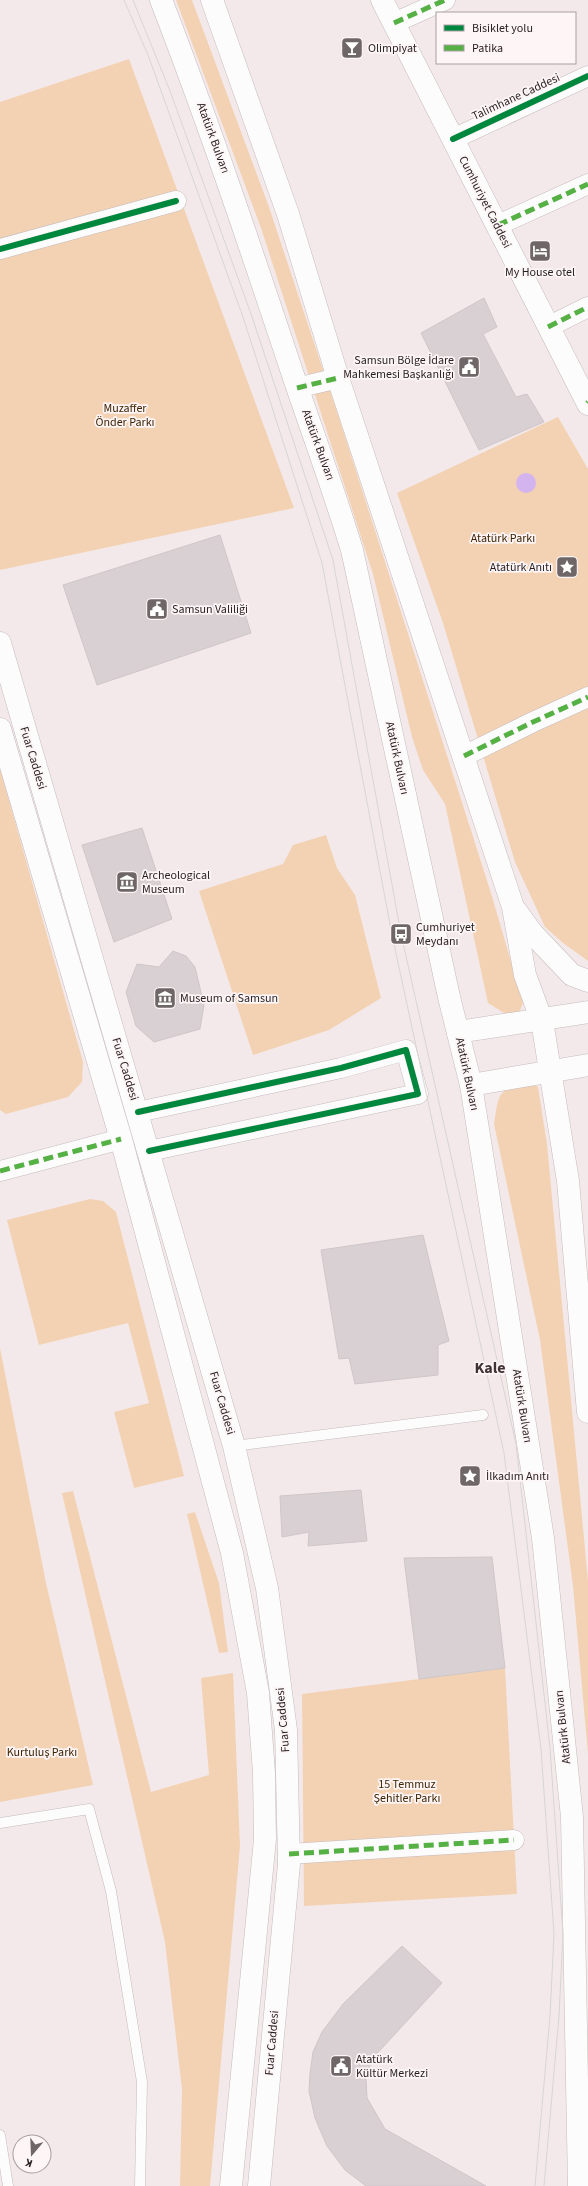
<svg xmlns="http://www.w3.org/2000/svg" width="588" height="2186" font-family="'Source Sans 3',sans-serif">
	<rect width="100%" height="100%" fill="#f4e9ea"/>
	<!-- green -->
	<g fill="#f3d2b3">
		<polygon points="176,0 192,0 269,207 339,418 491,893 523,1003 518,1015 509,1016 488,1003 445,804 423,770 412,737 373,574 261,228"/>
		<polygon points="129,59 294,508 0,570 0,102"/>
		<polygon points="558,417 588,469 588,961 563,943 545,927 515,862 443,623 397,493"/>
		<polygon points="0,769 83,1062 82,1082 68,1097 6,1114 0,1110"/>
		<polygon points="326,835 337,868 355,895 381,998 329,1030 253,1055 199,891 283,864 293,845"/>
		<path d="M527 1082 538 1087 547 1144 588 1581V1754L573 1586 540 1340 494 1124C499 1095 496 1090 527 1082Z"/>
		<polygon points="90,1199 103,1201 116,1212 184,1476 134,1488 114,1412 149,1403 128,1323 39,1345 7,1220"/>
		<polygon points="0,1348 46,1583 93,1785 0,1802"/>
		<polygon points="73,1491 151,1792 209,1775 201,1678 233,1673 240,1846 210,2186 180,2186 182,2089 165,1942 62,1493"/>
		<polygon points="195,1512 219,1583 228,1652 219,1653 187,1514"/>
		<polygon points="505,1668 517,1894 304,1906 302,1694"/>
	</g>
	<!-- water -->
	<circle fill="#d3b4ee" cx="526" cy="483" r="10"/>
	<!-- building -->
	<g fill="#d9d0d3" stroke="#cec6c8">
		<polygon points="484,298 497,327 483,334 516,397 527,394 544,422 479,450 421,333"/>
		<polygon points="220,535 251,633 97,685 63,585"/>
		<polygon points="142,828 172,919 114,942 82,845"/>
		<polygon points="173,951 186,956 195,967 204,1005 200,1029 154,1042 136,1026 126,992 137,964 159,967"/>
		<polygon points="423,1235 449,1341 438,1345 438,1375 355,1384 349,1358 339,1359 321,1250"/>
		<polygon points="361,1490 367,1541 308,1546 309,1532 282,1537 280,1496"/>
		<polygon points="492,1557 505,1668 419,1679 404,1558"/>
		<polygon points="402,1946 442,1983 372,2059 366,2078 367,2098 385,2129 486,2186 366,2186 345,2170 327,2146 315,2118 309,2091 310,2073 313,2052 322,2032 343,2004"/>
	</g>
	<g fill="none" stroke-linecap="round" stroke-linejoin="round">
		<!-- lane casing -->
		<g stroke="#c4bbbc" stroke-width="11">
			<g id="lane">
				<polyline points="234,1446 483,1415"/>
				<polyline points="0,1823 89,1809 111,1891 142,2082 140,2186"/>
				<polyline points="0,2135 8,2186"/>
			</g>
		</g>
		<!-- street casing -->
		<g stroke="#c4bbbc" stroke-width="21">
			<g id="street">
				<polyline points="394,23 445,0"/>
				<polyline points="453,139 588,76"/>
				<polyline points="498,225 588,184"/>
				<polyline points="0,249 176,201"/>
				<polyline points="548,327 588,307"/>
				<polyline points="297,388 338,378"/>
				<polyline points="464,756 533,722 588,697"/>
				<polyline points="138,1112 341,1068 406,1050 418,1094 149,1151"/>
				<polyline points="0,1171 121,1139"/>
				<polyline points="289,1854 514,1840"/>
			</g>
		</g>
		<!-- secondary casing -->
		<g stroke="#c4bbbc" stroke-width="23">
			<g id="secondary">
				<polyline points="382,0 588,404"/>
				<polyline points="0,643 234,1446 267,1588 286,1730 289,1864 259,2186"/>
				<polyline points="0,729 121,1139 232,1553 258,1693 264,1773 265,1839 231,2186"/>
			</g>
		</g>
		<!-- primary casing -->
		<g stroke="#c4bbbc" stroke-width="23">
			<g id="primary">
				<path d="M161 0C209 124 251 249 293 375 313 434 334 491 352 550L449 997 471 1085 543 1538 572 1817 579 2186"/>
				<polyline points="212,0 288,214 338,378 513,907 525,975 542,1021 568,1181 588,1412"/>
				<polyline points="516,911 532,933 572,975 588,981"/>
				<polyline points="458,1032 588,1012"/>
				<polyline points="471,1085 588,1065"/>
			</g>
		</g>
		<!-- lane -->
		<use href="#lane" stroke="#fdfcfc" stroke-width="10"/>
		<!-- street -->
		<use href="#street" stroke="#fdfcfc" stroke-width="20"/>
		<!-- secondary -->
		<use href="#secondary" stroke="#fdfcfc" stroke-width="22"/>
		<!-- primary -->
		<use href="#primary" stroke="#fdfcfc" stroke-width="22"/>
		<!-- tram -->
		<g stroke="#d8d5d5" stroke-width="1">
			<polyline points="124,0 148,55 243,317 322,563 392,935 504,1453 541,1749 554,1934 550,2016 535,2186"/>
			<polyline points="133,0 170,91 251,314 333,560 401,934 516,1444 550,1748 563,1934 559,2016 544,2186"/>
		</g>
		<!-- quiet -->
		<g stroke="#56b145" stroke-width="5" stroke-dasharray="10 5" stroke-linecap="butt">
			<polyline points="394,23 445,0"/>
			<polyline points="498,225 588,184"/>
			<polyline points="548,327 588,307"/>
			<polyline points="297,388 338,378"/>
			<polyline points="587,403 588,402"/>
			<polyline points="464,756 533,722 588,697"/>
			<polyline points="0,1171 121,1139"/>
			<polyline points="289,1854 514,1840"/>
		</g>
		<!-- cycleway casing -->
		<g stroke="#fdf5f6" stroke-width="8">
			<g id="cycleway">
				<polyline points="453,139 588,76"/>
				<polyline points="0,249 176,201"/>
				<polyline points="138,1112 341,1068 406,1050 418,1094 149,1151"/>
			</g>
		</g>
		<!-- cycleway -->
		<use href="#cycleway" stroke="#00873e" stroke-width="6"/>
	</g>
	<!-- icons -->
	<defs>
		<g id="bar-square" transform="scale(1.15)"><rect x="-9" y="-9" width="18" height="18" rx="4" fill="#6e6667" stroke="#fdf5f6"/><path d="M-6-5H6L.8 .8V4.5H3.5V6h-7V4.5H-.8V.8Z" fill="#fff"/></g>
		<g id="hotel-square" transform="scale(1.15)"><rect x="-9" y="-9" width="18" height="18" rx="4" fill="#6e6667" stroke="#fdf5f6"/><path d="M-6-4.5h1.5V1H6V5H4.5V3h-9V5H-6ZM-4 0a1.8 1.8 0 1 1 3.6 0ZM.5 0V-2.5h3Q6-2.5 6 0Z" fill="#fff"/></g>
		<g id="civic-square" transform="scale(1.15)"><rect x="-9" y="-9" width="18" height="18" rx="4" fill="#6e6667" stroke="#fdf5f6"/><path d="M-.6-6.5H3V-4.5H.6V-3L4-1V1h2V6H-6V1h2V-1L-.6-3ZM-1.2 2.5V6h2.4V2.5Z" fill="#fff"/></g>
		<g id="sight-square" transform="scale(1.15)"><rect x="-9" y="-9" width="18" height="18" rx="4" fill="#6e6667" stroke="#fdf5f6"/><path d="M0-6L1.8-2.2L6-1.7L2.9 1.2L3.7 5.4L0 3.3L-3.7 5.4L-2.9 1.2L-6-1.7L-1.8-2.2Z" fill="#fff"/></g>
		<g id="museum-square" transform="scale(1.15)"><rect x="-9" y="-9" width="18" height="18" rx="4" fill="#6e6667" stroke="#fdf5f6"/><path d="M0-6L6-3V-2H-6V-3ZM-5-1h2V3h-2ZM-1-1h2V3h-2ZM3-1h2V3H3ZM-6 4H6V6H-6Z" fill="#fff"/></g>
		<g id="bus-square" transform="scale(1.15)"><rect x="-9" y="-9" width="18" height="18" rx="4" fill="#6e6667" stroke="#fdf5f6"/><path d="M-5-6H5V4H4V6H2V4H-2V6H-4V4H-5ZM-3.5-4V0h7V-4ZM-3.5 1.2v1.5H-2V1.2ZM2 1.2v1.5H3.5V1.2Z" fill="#fff"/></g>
	</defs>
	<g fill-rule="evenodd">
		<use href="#bar-square" x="352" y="48"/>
		<use href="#hotel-square" x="540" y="251"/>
		<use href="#civic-square" x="469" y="367"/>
		<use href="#sight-square" x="567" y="567"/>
		<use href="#civic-square" x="157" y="609"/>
		<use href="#museum-square" x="127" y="882"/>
		<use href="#bus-square" x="401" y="934"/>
		<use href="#museum-square" x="165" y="998"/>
		<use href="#sight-square" x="470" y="1476"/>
		<use href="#civic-square" x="341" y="2066"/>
	</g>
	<g text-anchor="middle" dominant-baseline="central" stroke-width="3.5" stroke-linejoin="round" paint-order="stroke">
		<!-- poi labels -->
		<g font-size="12" fill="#261f20" stroke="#fdf5f6" text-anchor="start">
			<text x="368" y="48">Olimpiyat</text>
			<text x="540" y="272" text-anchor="middle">My House otel</text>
			<text x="454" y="360" text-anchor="end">Samsun Bölge İdare<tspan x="454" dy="14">Mahkemesi Başkanlığı</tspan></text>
			<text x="552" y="567" text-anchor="end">Atatürk Anıtı</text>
			<text x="172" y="609">Samsun Valiliği</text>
			<text x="142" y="875">Archeological<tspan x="142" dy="14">Museum</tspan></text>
			<text x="416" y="927">Cumhuriyet<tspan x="416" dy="14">Meydanı</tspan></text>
			<text x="180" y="998">Museum of Samsun</text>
			<text x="486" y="1476">İlkadım Anıtı</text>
			<text x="356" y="2059">Atatürk<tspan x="356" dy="14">Kültür Merkezi</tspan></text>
		</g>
		<!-- street labels -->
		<g font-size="12" fill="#261f20" stroke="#fdf5f6">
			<text transform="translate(516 97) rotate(-25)">Talimhane Caddesi</text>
			<text transform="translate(213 138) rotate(70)">Atatürk Bulvarı</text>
			<text transform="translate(485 202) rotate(63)">Cumhuriyet Caddesi</text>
			<text transform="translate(318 445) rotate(70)">Atatürk Bulvarı</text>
			<text transform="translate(33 758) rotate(73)">Fuar Caddesi</text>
			<text transform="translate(397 758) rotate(78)">Atatürk Bulvarı</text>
			<text transform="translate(125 1069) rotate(73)">Fuar Caddesi</text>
			<text transform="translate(467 1074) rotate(78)">Atatürk Bulvarı</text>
			<text transform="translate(222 1403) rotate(74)">Fuar Caddesi</text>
			<text transform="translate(522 1406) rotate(81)">Atatürk Bulvarı</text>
			<text transform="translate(283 1720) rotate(-95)">Fuar Caddesi</text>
			<text transform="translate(563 1727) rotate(-96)">Atatürk Bulvarı</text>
			<text transform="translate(272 2043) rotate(-85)">Fuar Caddesi</text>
		</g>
		<!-- park labels -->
		<g font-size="12" fill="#3e2402" stroke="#fdf5f6">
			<text x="125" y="408">Muzaffer<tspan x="125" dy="14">Önder Parkı</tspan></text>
			<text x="503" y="538">Atatürk Parkı</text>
			<text x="42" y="1752">Kurtuluş Parkı</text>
			<text x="407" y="1784">15 Temmuz<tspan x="407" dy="14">Şehitler Parkı</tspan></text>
		</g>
		<!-- district labels -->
		<g font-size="16" font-weight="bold" fill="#413234" stroke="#fdf5f6">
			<text x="490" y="1368">Kale</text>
		</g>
	</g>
	<!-- legend -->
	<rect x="436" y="12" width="140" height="52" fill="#fdf5f6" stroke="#a79fa0"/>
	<rect x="444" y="25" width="20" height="6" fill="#00873e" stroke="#a79fa0"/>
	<text x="472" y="32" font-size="12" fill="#261f20">Bisiklet yolu</text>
	<rect x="444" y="45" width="20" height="6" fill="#56b145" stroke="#a79fa0"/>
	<text x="472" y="52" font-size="12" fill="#261f20">Patika</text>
	<!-- north arrow -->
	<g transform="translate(32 2154) rotate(199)"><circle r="19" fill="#fdf5f6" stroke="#a79fa0"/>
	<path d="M0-3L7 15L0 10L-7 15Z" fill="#6e6667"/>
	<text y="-6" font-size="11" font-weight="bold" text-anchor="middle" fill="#261f20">K</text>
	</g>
</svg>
